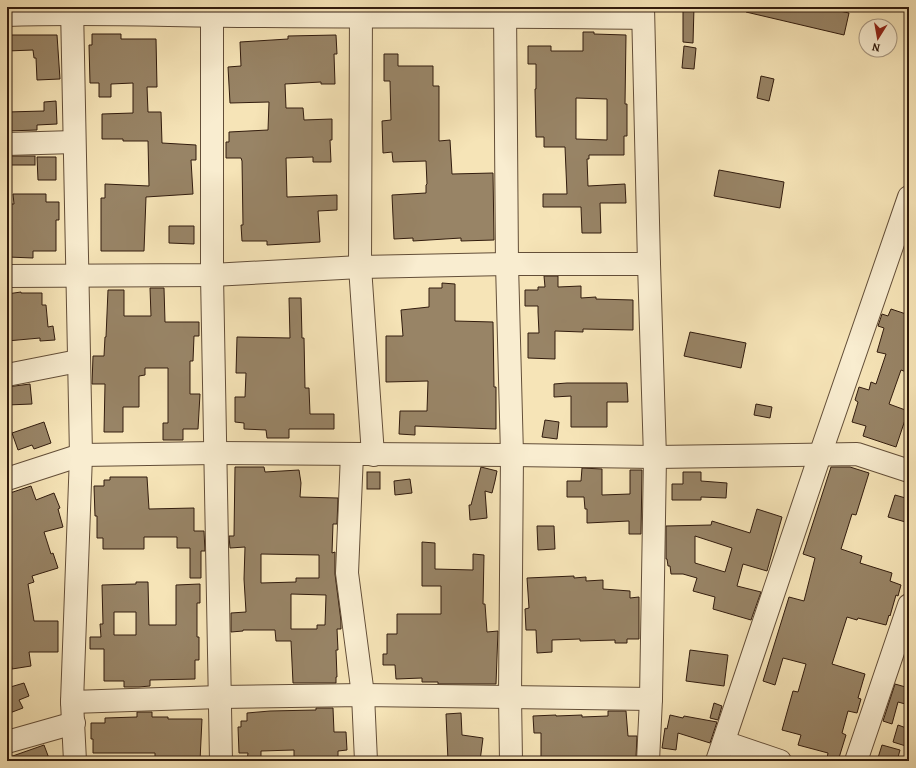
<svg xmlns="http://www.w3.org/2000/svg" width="916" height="768" font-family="Alegreya,serif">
	<rect width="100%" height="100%" fill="#f6e4b7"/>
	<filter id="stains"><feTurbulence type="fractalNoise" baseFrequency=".005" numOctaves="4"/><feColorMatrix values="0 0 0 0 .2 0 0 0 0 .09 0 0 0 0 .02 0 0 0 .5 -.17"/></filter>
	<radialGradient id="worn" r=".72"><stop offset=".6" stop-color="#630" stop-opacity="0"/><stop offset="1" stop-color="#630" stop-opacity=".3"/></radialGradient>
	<!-- building -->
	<g fill="#988466" stroke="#321c0e" fill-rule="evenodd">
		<polygon points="683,7 694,7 693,43 683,42"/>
		<polygon points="747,7 821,7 849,13 844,35 746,12"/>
		<path d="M583 32H594V34L626 35 625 104H627V136H624V155H589V159H587L588 186 625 184 626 203H600L601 233H582L581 207H543V194H567L565 147H544V137H536L535 89H536V64H528V46H551V51H583ZM576 98 607 99V140L576 139Z"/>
		<polygon points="92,34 121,34 121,39 156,39 157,87 147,87 148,112 161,112 162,143 196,145 196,160 191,160 193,194 146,197 144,251 101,251 101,198 105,198 105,184 149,186 148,141 123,141 123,139 102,139 102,114 133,113 133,83 111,84 111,97 99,97 99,83 90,83 89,45 92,45"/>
		<polygon points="7,35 57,35 60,79 37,80 36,58 34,58 33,50 7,51"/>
		<polygon points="336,35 337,54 334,54 335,84 321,84 321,82 285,84 286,108 303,108 304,120 332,119 332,140 330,140 331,162 313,162 313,157 286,158 287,197 337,195 337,210 318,211 320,242 267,245 267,241 242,241 241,225 243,225 242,161 241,158 226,158 226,142 229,142 229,132 268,130 269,102 230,103 228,67 241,66 240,42 288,39 288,36"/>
		<polygon points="684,46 696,48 694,69 682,68"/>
		<polygon points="384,54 398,54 398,66 433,66 433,86 439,86 439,141 450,140 452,174 493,173 494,240 461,241 461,238 413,241 413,238 394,239 392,195 426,193 426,185 427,184 426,161 393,162 392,152 383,153 382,121 391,120 390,81 384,81"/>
		<polygon points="761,76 774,79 769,101 757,98"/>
		<polygon points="56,101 57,124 37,125 37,130 7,131 7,112 44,111 44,102"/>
		<rect x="7" y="156" width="28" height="9"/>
		<polygon points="37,157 56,157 56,180 38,180"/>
		<polygon points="719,170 784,182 780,208 714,196"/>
		<polygon points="13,194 46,194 46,202 59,202 59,220 56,220 56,251 33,251 33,258 8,257 7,204 14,204"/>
		<polygon points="169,226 194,226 194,244 169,243"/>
		<polygon points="544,276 558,276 558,287 581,286 581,298 596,297 596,299 633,300 633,330 583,329 583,332 555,331 555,359 528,358 528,333 539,333 538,312 538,306 525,306 525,290 538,290 538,287 545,287"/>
		<polygon points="442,283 455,284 455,321 493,322 494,387 496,387 496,429 415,426 415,435 399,434 400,411 427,411 428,381 386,382 386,336 403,336 401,310 429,307 429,288 442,288"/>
		<polygon points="150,288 164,288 165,322 199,322 199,336 194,336 193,361 190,361 190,394 200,394 198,429 183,429 183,440 163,440 163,423 168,423 168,368 145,368 145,375 139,376 139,407 123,407 123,432 104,432 105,384 92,384 93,356 104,356 105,337 106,337 108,290 124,290 124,316 151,316"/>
		<polygon points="21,292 21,293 42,293 42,305 46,305 48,327 53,326 55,340 40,341 40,338 7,341 7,294"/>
		<polygon points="289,298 301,298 302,338 304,338 305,388 309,388 310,414 334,414 334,429 289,429 289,438 267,438 266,430 244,429 244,423 235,422 235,397 245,397 246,373 236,373 237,337 290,338"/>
		<polygon points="891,309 909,315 909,373 901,370 889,404 908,411 896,447 863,436 866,426 852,422 858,402 855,400 859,387 869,390 871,382 876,384 886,354 877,352 884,328 878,326 882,314 888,316"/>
		<polygon points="690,332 746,343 741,368 684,356"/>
		<polygon points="567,383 627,383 628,402 607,402 607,427 571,427 571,396 554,397 554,384"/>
		<polygon points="30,384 32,404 7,405 7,387"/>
		<polygon points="756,404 772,407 770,418 754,415"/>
		<polygon points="545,420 559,422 557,439 542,437"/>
		<polygon points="44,422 51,443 34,449 32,445 18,450 12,433"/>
		<path d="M235 467H264L265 472 299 470 301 483 300 497 338 498 337 524H333L332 553 335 552V574L341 621V629H337L338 650H336L337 677H336V683H293L291 641H276L275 630H243V631L231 632V613L246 612 244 579 245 547 230 548 229 536H234ZM261 554 319 555V578H296V582L261 583ZM291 594 326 595 325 625H317V629H291Z"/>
		<polygon points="481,467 497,471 495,481 492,493 485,491 487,518 470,520 469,505 471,505"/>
		<polygon points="831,467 850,467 869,473 856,515 852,514 841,549 862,556 860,563 892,573 890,581 901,585 898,596 896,595 890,616 889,615 886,625 858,618 857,620 847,617 832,664 865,674 858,698 861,699 857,713 848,711 842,733 846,735 838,761 827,758 828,753 798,745 801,735 782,730 793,691 798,692 806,664 783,658 775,685 763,681 789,597 804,601 815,558 803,554"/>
		<polygon points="582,468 602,469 602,495 630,494 630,470 642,470 641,534 629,534 629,521 587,523 587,509 585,509 584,497 567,497 567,481 581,481"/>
		<rect x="367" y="472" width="13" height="17"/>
		<polygon points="683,472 701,472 701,481 727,483 726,498 701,497 701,500 672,500 672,484 683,484"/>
		<polygon points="110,477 147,477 149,509 194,508 194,531 204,531 205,551 201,551 201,578 190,578 190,548 177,548 177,537 144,537 144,549 103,549 103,538 97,538 97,516 95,516 94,486 104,486 104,480 110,480"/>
		<polygon points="410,479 412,493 395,495 394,481"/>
		<polygon points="31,486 36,500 54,493 60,508 58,509 63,527 44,532 51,554 53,553 58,568 32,576 34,582 28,584 34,621 58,621 58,652 29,652 31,666 12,669 9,649 7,650 7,494"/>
		<polygon points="895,495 909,499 909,523 888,517"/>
		<path d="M757 509 782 517 767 571 743 564 737 586 761 592 751 620 713 609 715 597 693 591 697 578 683 574H671L670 566H668L667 559H666V526L711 525 712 521 750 533ZM695 536 732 548 725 572 695 563Z"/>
		<polygon points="537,526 554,526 555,549 538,550"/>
		<polygon points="422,542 435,543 435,569 473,570 473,554 484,555 483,604 485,604 487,632 498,631 496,684 438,684 438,682 422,682 422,678 396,679 395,665 383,665 383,654 387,654 387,634 397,634 397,614 441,614 441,586 422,586"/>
		<polygon points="574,576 574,578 586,577 586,581 603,580 603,589 630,591 630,598 639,597 639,639 627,639 627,643 615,643 615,640 580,641 580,639 552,640 552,652 537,653 536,630 526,630 525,609 529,608 527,578"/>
		<path d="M136 582H148L149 625H176V585L200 584V603H197V637H199V660H195V679L150 680V686L139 687H124V681H104V649H90V637H101L100 624H103L102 585 136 584ZM114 612H136V635H114Z"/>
		<polygon points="690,650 728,655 724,686 686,681"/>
		<polygon points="24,683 29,696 19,700 23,708 7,714 7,688"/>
		<polygon points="895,684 909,688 909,705 898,702 892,724 883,721"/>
		<polygon points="714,703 722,706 718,720 710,718"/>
		<polygon points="316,708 333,708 334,732 346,732 347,750 338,751 338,761 294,761 294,750 261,751 261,761 247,761 248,753 239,753 238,727 241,727 241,721 247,721 247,713 270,711 316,710"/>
		<polygon points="608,711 626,711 628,736 637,736 636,757 627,757 628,761 541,761 541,733 534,733 533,716 556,715 556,716 582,715 582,717 608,716"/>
		<polygon points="137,712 152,712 152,717 168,717 168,719 202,719 200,761 155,761 155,753 93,753 93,739 91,739 91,723 105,723 105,718 137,717"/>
		<polygon points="461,713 462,735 483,738 480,761 448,761 446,714"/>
		<polygon points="670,715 683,718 684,716 717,722 710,743 678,733 676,750 662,748 665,728 667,729"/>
		<polygon points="898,725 909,729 909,747 893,742"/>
		<polygon points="44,745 50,761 7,761 7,758"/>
		<polygon points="882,745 900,750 897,761 877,761"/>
	</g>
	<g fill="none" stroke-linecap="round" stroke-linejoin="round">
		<!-- minor casing -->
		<g stroke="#634e38" stroke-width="24">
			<g id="minor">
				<polyline points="72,7 81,455 72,702 75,761"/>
				<polyline points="212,7 212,275 221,761"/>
				<polyline points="361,7 360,267 373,455"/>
				<polyline points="505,7 507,264 512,455 510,696 511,761"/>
				<polyline points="643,7 649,264 655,457 651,699 648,761"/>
				<path d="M7 15C92 12 177 16 263 16 390 17 516 16 643 18"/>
				<polyline points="7,144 74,142"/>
				<polyline points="7,276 212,275 360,267 507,264 649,264"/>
				<polyline points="7,375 78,361"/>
				<polyline points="352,454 347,573 363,695 366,761"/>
				<polyline points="7,479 81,455 215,453 512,455 655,457 857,454 909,471"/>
				<polyline points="72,702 220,697 363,695 651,699"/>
				<polyline points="7,742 74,723"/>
				<polyline points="724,742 780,761"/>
				<polyline points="717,761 820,455 909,197"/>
				<polyline points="856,761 909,605"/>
			</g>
		</g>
		<!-- minor -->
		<use href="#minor" stroke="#f9edd0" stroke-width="22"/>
	</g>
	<!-- margin -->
	<rect width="916" height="768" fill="none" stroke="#f6e4b7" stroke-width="24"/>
	<rect x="8" y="8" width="900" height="752" fill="none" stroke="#321c0e" stroke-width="2"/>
	<rect x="12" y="12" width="892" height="744" fill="none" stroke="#321c0e"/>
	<!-- north arrow -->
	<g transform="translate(878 38) rotate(191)"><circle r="19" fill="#f9edd0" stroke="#a99982"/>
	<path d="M0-3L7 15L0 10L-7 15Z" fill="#8f2418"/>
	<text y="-6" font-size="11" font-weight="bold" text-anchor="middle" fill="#321c0e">N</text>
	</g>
	<rect width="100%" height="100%" filter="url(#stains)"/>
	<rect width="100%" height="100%" fill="url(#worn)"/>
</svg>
